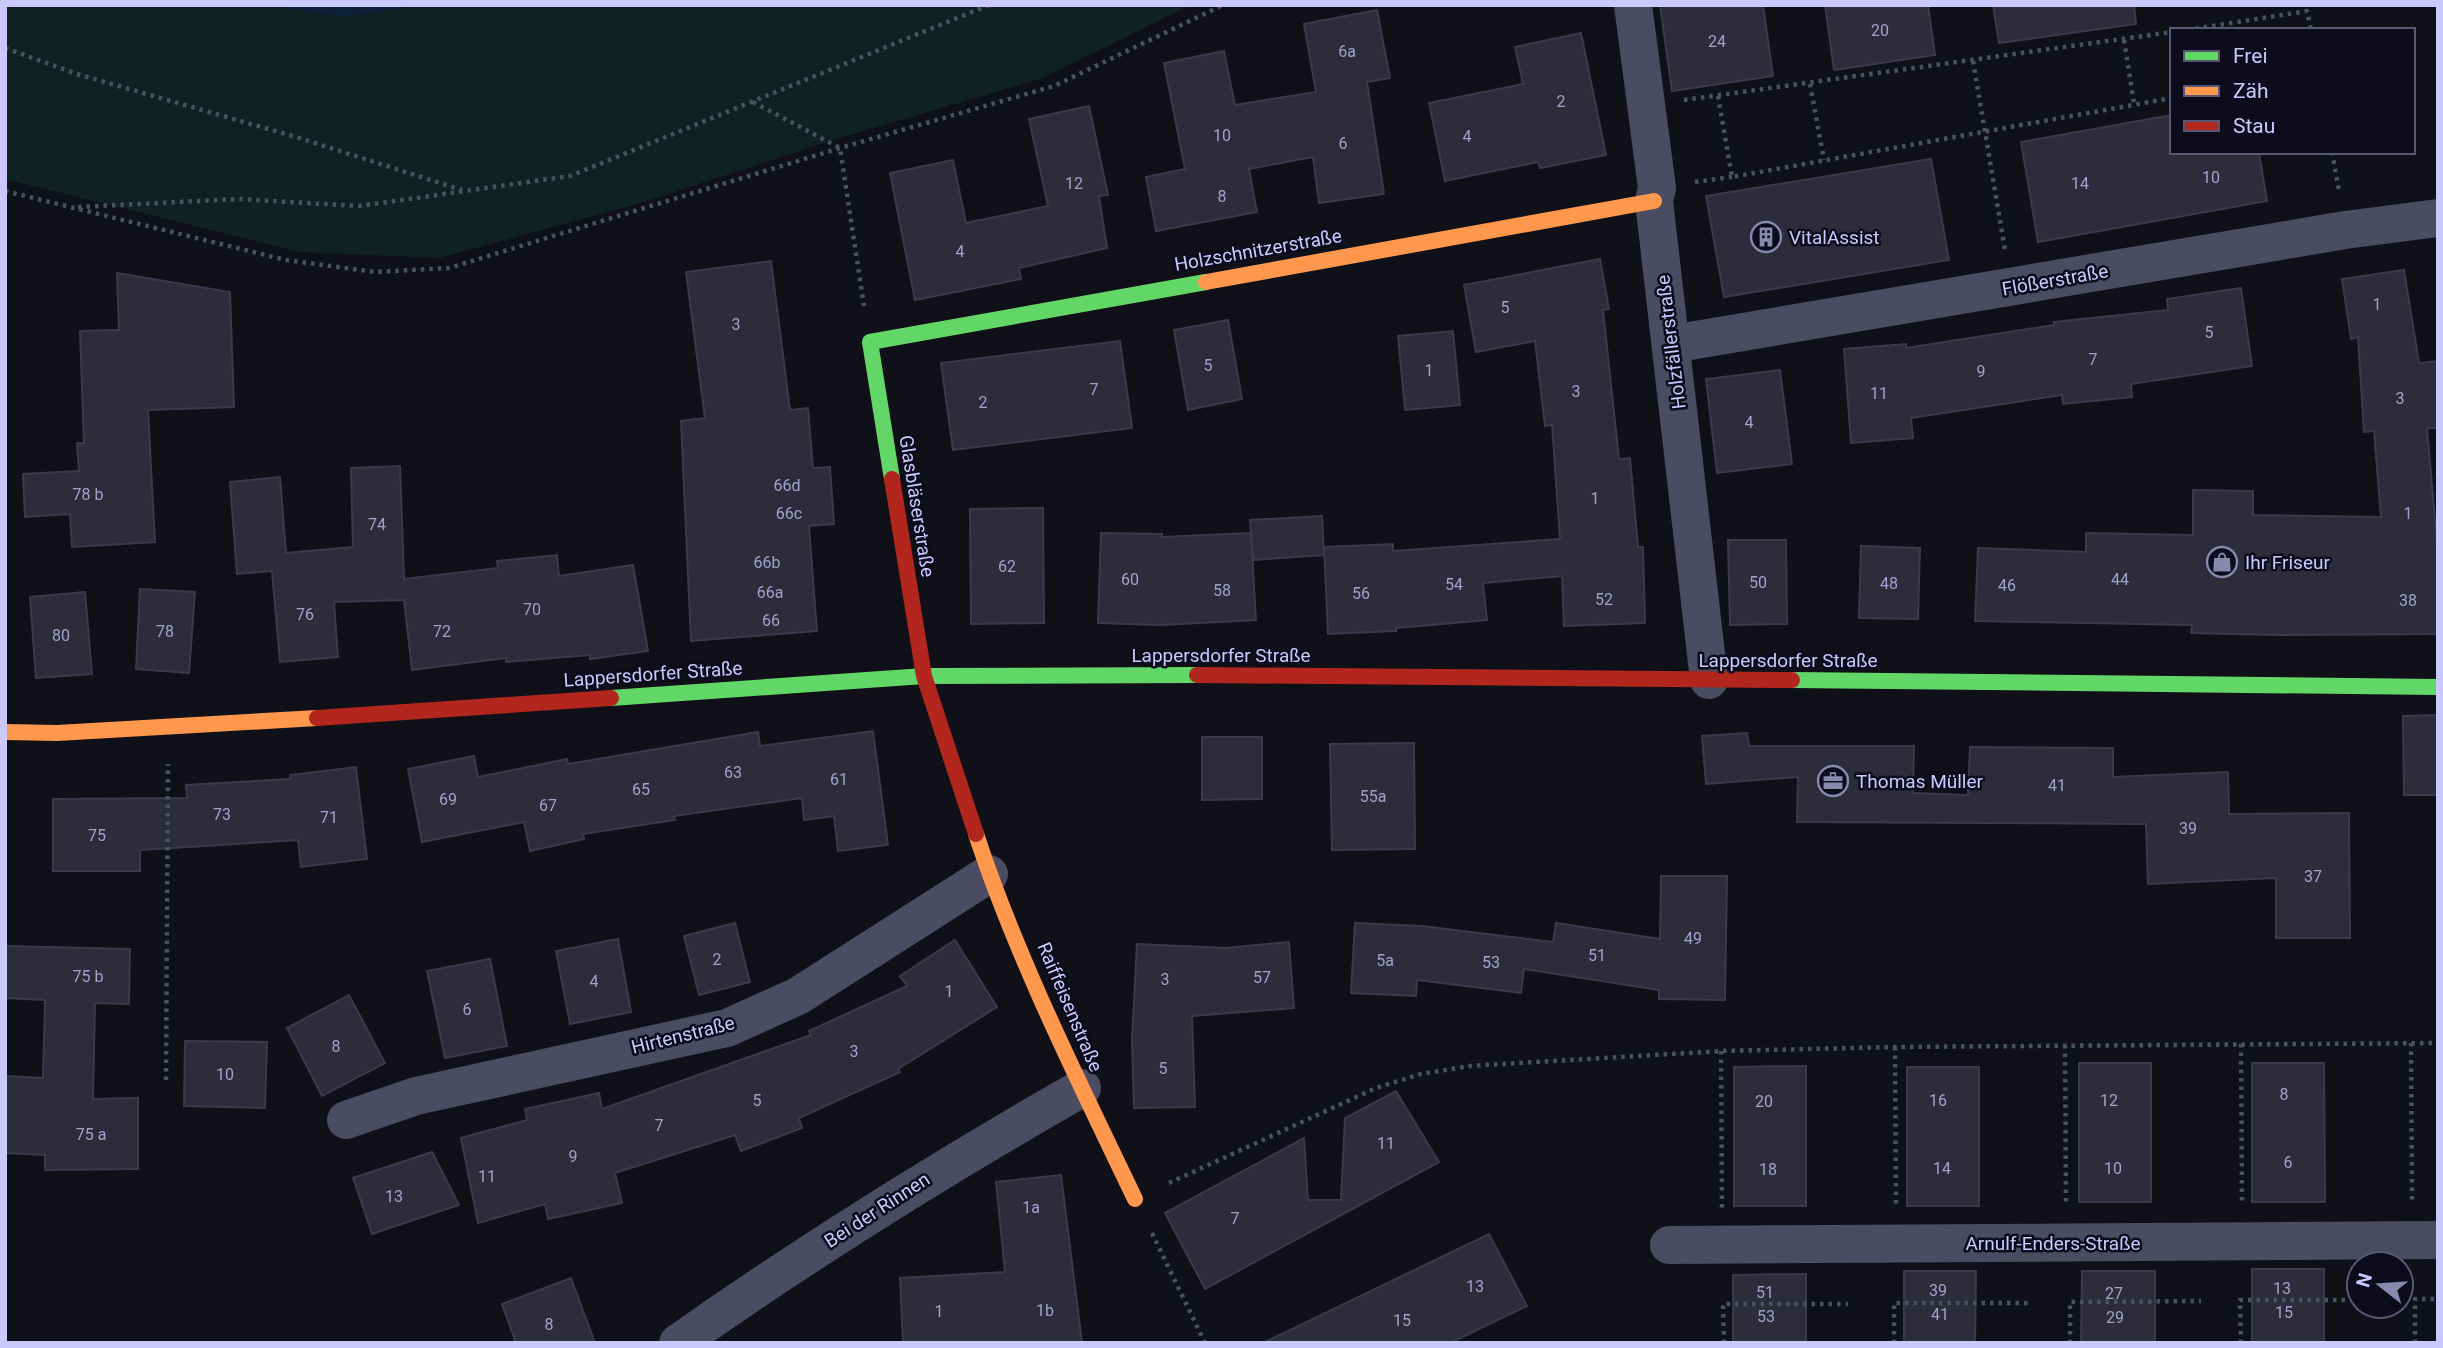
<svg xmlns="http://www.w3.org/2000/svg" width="2443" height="1348" font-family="Roboto,sans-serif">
	<rect width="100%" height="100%" fill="#101018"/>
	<!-- green -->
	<polygon fill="#0f2222" points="5,5 264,5 345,17 417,5 1191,5 1043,78 833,140 641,203 439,258 299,252 5,179"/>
	<!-- water -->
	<polygon fill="#0d213b" points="264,5 417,5 345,17"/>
	<!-- building -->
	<g fill="#2d2c3b" stroke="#3b3a4c" stroke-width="2">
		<polygon points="1660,5 1763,5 1773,76 1672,91"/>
		<polygon points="1825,5 1928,5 1935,55 1834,70"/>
		<polygon points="1993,5 2134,5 2136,24 1999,43"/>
		<polygon points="1377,10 1390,78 1367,82 1384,194 1319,203 1313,157 1249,169 1257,212 1156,231 1146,177 1185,169 1164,63 1224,51 1235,105 1316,92 1304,24"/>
		<polygon points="1581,33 1606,155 1540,168 1538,162 1445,181 1429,103 1523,84 1515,47"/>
		<polygon points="1089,106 1108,195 1099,196 1107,248 1019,268 1021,279 915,300 890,173 953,160 966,223 1048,206 1029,119"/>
		<polygon points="2172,115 2172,152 2259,152 2267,201 2038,242 2021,142"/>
		<polygon points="1931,159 1949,260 1724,297 1706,196"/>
		<polygon points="1600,259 1609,309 1603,310 1619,459 1630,458 1638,547 1643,547 1645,623 1564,626 1562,576 1483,583 1487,620 1396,628 1396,631 1328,634 1324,547 1393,544 1393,551 1560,539 1552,425 1545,426 1535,341 1476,352 1464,285"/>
		<polygon points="771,261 790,410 808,408 813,468 830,467 834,524 809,526 817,631 691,641 681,421 705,418 686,272"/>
		<polygon points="2404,270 2419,363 2438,361 2438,428 2427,428 2438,555 2438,634 2277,635 2191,633 2192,625 1975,621 1978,548 2086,552 2086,533 2193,535 2193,490 2253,491 2253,515 2381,517 2374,431 2364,432 2358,337 2351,339 2342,279"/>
		<polygon points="117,273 230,292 234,407 148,410 155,542 72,547 70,514 25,517 23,474 79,471 77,443 84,443 80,331 119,330"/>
		<polygon points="2241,288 2252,366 2131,384 2132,397 2063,404 2062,395 1911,418 1913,438 1851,443 1844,349 1906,344 1906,348 2054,325 2054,322 2168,310 2167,299"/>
		<polygon points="1228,320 1242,399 1188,410 1174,330"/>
		<polygon points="1453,331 1460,405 1405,410 1398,336"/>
		<polygon points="1120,341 1132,428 953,450 941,363"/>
		<polygon points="1780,370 1792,464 1717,473 1706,379"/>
		<polygon points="400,466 404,579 498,568 497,561 557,555 559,576 633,565 648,651 590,659 590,655 506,662 506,658 412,670 404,600 334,602 338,657 280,662 272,571 237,574 230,482 280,477 286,553 353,547 351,468"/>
		<polygon points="1043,508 1044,623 971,624 970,509"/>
		<polygon points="1322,516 1324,555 1254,560 1251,534 1256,620 1160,625 1098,623 1101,533 1162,534 1162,537 1251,533 1250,520"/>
		<polygon points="1728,540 1786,540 1787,624 1730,625"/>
		<polygon points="1861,546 1920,548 1918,619 1859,618"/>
		<polygon points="140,589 195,592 189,673 136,669"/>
		<polygon points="85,592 92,674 36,678 30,597"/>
		<polygon points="2438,715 2438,795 2404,795 2403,716"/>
		<polygon points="873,731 888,845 838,851 834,816 804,820 802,798 674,816 675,820 583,834 584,839 530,851 524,822 422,842 408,769 474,756 478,777 567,759 568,764 758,732 760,746"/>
		<polygon points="1747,733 1749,746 1914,746 1913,793 1968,795 1970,747 2113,748 2113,777 2228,772 2229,814 2349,813 2350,938 2276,938 2276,878 2148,884 2146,824 1797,822 1798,777 1706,784 1702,736"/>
		<polygon points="1202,737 1262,737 1262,799 1202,800"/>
		<polygon points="1414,743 1415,849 1332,850 1330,744"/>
		<polygon points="356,767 367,859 301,867 298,840 140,850 140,871 53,871 53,799 187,798 186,785 291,779 290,775"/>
		<polygon points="1661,876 1727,876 1725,1000 1659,999 1659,990 1524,969 1521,993 1417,980 1416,996 1351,993 1355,923 1422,926 1553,942 1556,923 1660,939"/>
		<polygon points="735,923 750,982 699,995 684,936"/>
		<polygon points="618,939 631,1012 570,1024 556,951"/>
		<polygon points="955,940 997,1007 898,1069 900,1072 799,1118 802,1128 741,1151 735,1135 615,1173 622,1203 548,1219 545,1204 478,1223 461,1138 527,1120 525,1109 599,1093 602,1109 811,1035 809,1031 907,986 900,976"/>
		<polygon points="1289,942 1294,1008 1192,1016 1195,1107 1134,1108 1132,1040 1137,944 1226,948"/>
		<polygon points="5,946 130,949 129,1004 95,1003 93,1099 138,1098 138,1169 45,1170 45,1155 5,1153 5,1076 43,1078 45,1000 5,998"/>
		<polygon points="490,959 507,1046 445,1058 427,971"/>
		<polygon points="349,995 385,1063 322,1096 287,1028"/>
		<polygon points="185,1041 267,1042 265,1108 184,1106"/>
		<rect x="2079" y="1063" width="72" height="139"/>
		<polygon points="2252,1063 2324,1063 2325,1202 2252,1202"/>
		<polygon points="1806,1066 1806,1206 1734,1206 1734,1067"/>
		<rect x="1907" y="1067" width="72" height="139"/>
		<polygon points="1396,1091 1439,1162 1205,1289 1165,1213 1304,1138 1308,1200 1341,1200 1345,1118"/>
		<polygon points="432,1152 459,1205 372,1234 353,1178"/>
		<polygon points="1061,1175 1082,1343 903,1343 900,1278 1005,1272 996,1182"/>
		<polygon points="1489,1234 1527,1306 1450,1343 1263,1343"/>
		<rect x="2252" y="1269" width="72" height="74"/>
		<polygon points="1904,1271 1976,1271 1975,1343 1904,1343"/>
		<polygon points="2082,1271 2155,1271 2155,1343 2081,1343"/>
		<polygon points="1806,1274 1806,1343 1733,1343 1733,1275"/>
		<polygon points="571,1278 595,1343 516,1343 502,1304"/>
	</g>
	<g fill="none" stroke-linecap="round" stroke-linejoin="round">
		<!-- path -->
		<g stroke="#46545f" stroke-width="4.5" stroke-dasharray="3.5 5" stroke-linecap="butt">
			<polyline points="2187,30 2307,11 2311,30"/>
			<polyline points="2124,40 2134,103"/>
			<polyline points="5,48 77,74 296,137 462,190"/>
			<polyline points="1973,61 2005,250"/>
			<polyline points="1810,84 1824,160"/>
			<polyline points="1718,96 1732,177 2172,98"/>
			<polyline points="1684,100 2172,32"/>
			<polyline points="753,102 840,148 864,306"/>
			<polyline points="2332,152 2339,191"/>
			<polyline points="1695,182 1732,177"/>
			<polyline points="5,191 286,260 375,272 449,268 840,148 1054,86 1223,5"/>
			<polyline points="78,207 239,199 360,206 570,176 989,5"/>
			<polyline points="2411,1043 2412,1201"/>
			<polyline points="2241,1044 2242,1202"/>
			<polyline points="2065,1045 2066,1205"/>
			<polyline points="1895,1047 1896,1207"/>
			<polyline points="1721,1051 1722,1208"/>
			<polyline points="166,1080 168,764"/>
			<polyline points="1169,1183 1376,1088 1421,1074 1470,1066 1721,1051 1895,1047 2438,1043"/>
			<polyline points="1152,1233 1205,1343"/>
			<polyline points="1724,1343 1723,1304 1848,1304"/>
			<polyline points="1894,1343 1894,1303 2029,1303"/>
			<polyline points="2070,1343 2070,1302 2201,1301"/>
			<polyline points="2241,1343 2240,1300 2359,1300"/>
			<polyline points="2415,1343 2415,1299 2438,1299"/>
		</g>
		<!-- street -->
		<g stroke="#4b4b61" stroke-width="38">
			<polyline points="1633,5 1657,188 1654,201 1709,680"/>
			<polyline points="1672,344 2345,230 2438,218"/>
			<polyline points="346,1120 416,1096 727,1028 798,996 989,874"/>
			<polyline points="1669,1245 2438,1240"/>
			<path d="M678 1343C809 1251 943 1167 1082 1088"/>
		</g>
		<!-- fast -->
		<g stroke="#63d668" stroke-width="16">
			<polyline points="892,479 870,342 1206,282"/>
			<polyline points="1792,680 2438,687"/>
			<polyline points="611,698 924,676 1197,675"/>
		</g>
		<!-- slow -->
		<g stroke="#ff974d" stroke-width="16">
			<polyline points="1206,282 1654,201"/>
			<polyline points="5,732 57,733 317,718"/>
			<path d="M976 834C1016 956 1079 1082 1135 1199"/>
		</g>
		<!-- jam -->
		<g stroke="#b3261e" stroke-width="16">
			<polyline points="892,479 924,676 976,834"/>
			<polyline points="1197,675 1792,680"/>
			<polyline points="317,718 611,698"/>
		</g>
	</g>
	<!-- icons -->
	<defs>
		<g id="building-ring" transform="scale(1.575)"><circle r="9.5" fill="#0d0c1c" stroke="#8988ad" stroke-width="1.5"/><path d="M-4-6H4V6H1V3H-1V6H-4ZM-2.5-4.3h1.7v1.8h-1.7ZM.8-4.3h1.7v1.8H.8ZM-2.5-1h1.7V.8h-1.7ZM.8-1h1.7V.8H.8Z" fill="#8988ad"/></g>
		<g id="shop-ring" transform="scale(1.575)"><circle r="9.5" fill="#0d0c1c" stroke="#8988ad" stroke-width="1.5"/><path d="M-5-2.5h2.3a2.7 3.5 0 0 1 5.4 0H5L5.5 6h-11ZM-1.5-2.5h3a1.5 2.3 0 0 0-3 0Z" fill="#8988ad"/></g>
		<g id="office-ring" transform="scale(1.575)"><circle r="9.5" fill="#0d0c1c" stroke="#8988ad" stroke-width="1.5"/><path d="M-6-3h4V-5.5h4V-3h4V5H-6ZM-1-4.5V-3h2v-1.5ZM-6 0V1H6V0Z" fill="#8988ad"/></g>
	</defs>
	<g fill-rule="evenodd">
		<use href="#building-ring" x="1766" y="237"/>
		<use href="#shop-ring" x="2222" y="562"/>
		<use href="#office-ring" x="1833" y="781"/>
	</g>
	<g text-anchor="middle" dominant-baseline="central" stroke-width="5" stroke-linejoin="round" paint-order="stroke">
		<!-- number labels -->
		<g font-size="16" fill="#a3a1cc">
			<text x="1880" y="30">20</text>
			<text x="1717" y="41">24</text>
			<text x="1347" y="51">6a</text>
			<text x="1561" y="101">2</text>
			<text x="1222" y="135">10</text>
			<text x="1467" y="136">4</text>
			<text x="1343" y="143">6</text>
			<text x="2211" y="177">10</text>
			<text x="1074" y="183">12</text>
			<text x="2080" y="183">14</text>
			<text x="1222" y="196">8</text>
			<text x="960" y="251">4</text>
			<text x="2377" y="304">1</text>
			<text x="1505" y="307">5</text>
			<text x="736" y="324">3</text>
			<text x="2209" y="332">5</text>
			<text x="2093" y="359">7</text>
			<text x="1208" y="365">5</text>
			<text x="1429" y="370">1</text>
			<text x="1981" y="371">9</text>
			<text x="1094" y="389">7</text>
			<text x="1576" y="391">3</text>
			<text x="1879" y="393">11</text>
			<text x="2400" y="398">3</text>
			<text x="983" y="402">2</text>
			<text x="1749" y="422">4</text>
			<text x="787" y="485">66d</text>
			<text x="88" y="494">78 b</text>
			<text x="1595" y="498">1</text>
			<text x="789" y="513">66c</text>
			<text x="2408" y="513">1</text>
			<text x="377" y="524">74</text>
			<text x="767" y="562">66b</text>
			<text x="1007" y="566">62</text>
			<text x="1130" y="579">60</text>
			<text x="2120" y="579">44</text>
			<text x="1758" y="582">50</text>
			<text x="1889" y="583">48</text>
			<text x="1454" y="584">54</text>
			<text x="2007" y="585">46</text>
			<text x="1222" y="590">58</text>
			<text x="770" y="592">66a</text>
			<text x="1361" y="593">56</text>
			<text x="1604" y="599">52</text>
			<text x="2408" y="600">38</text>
			<text x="532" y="609">70</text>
			<text x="305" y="614">76</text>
			<text x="771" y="620">66</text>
			<text x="165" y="631">78</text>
			<text x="442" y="631">72</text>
			<text x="61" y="635">80</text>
			<text x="733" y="772">63</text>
			<text x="839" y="779">61</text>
			<text x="2057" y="785">41</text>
			<text x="641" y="789">65</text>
			<text x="1373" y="796">55a</text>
			<text x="448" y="799">69</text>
			<text x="548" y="805">67</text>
			<text x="222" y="814">73</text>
			<text x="329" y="817">71</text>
			<text x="2188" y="828">39</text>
			<text x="97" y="835">75</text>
			<text x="2313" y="876">37</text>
			<text x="1693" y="938">49</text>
			<text x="1597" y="955">51</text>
			<text x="717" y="959">2</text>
			<text x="1385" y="960">5a</text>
			<text x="1491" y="962">53</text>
			<text x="88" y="976">75 b</text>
			<text x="1262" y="977">57</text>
			<text x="1165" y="979">3</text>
			<text x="594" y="981">4</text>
			<text x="949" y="991">1</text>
			<text x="467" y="1009">6</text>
			<text x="336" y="1046">8</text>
			<text x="854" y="1051">3</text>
			<text x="1163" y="1068">5</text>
			<text x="225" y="1074">10</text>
			<text x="2284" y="1094">8</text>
			<text x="757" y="1100">5</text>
			<text x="1938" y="1100">16</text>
			<text x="2109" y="1100">12</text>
			<text x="1764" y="1101">20</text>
			<text x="659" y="1125">7</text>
			<text x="91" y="1134">75 a</text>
			<text x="1386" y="1143">11</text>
			<text x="573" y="1156">9</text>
			<text x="2288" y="1162">6</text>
			<text x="1942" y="1168">14</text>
			<text x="2113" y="1168">10</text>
			<text x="1768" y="1169">18</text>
			<text x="487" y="1176">11</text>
			<text x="394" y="1196">13</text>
			<text x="1031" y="1207">1a</text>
			<text x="1235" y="1218">7</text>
			<text x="1475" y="1286">13</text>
			<text x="2282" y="1288">13</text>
			<text x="1938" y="1290">39</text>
			<text x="1765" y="1292">51</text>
			<text x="2114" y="1293">27</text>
			<text x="1045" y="1310">1b</text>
			<text x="939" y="1311">1</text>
			<text x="2284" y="1312">15</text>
			<text x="1940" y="1314">41</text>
			<text x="1766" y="1316">53</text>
			<text x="2115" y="1317">29</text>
			<text x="1402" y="1320">15</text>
			<text x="549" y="1324">8</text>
		</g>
		<!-- poi labels -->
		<g font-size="19" fill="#cac8fd" stroke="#0d0c1c" text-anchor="start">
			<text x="1789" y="237">VitalAssist</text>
			<text x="2245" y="562">Ihr Friseur</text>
			<text x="1856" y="781">Thomas Müller</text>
		</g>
		<!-- street labels -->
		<g font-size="19" fill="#cac8fd" stroke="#0d0c1c">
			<text transform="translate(1258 250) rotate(-10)">Holzschnitzerstraße</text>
			<text transform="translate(2055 280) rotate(-10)">Flößerstraße</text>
			<text transform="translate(1671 342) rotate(-97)">Holzfällerstraße</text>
			<text transform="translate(917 506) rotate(81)">Glasbläserstraße</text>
			<text x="1221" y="655">Lappersdorfer Straße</text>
			<text x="1788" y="660">Lappersdorfer Straße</text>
			<text transform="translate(653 674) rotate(-4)">Lappersdorfer Straße</text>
			<text transform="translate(1070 1007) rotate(67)">Raiffeisenstraße</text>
			<text transform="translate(683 1035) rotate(-14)">Hirtenstraße</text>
			<text transform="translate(877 1210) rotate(-33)">Bei der Rinnen</text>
			<text x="2053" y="1243">Arnulf-Enders-Straße</text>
		</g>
	</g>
	<!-- border -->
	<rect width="2443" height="1348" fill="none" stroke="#cac8fd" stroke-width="14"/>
	<!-- legend -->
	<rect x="2170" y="28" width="245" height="126" fill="#0d0c1c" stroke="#595776" stroke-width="2"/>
	<rect x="2184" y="51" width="35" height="10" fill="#63d668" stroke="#595776" stroke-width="2"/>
	<text x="2233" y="63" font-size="21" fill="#cac8fd">Frei</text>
	<rect x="2184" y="86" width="35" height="10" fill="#ff974d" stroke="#595776" stroke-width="2"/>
	<text x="2233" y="98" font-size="21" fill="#cac8fd">Zäh</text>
	<rect x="2184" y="121" width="35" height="10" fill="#b3261e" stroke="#595776" stroke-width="2"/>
	<text x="2233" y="133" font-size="21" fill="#cac8fd">Stau</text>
	<!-- north arrow -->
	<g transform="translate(2380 1285) rotate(287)"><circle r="33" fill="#0d0c1c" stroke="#595776" stroke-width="2"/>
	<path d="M0-5L12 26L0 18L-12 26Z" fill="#8988ad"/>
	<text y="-10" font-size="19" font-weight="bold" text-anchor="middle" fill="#cac8fd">N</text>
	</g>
</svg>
